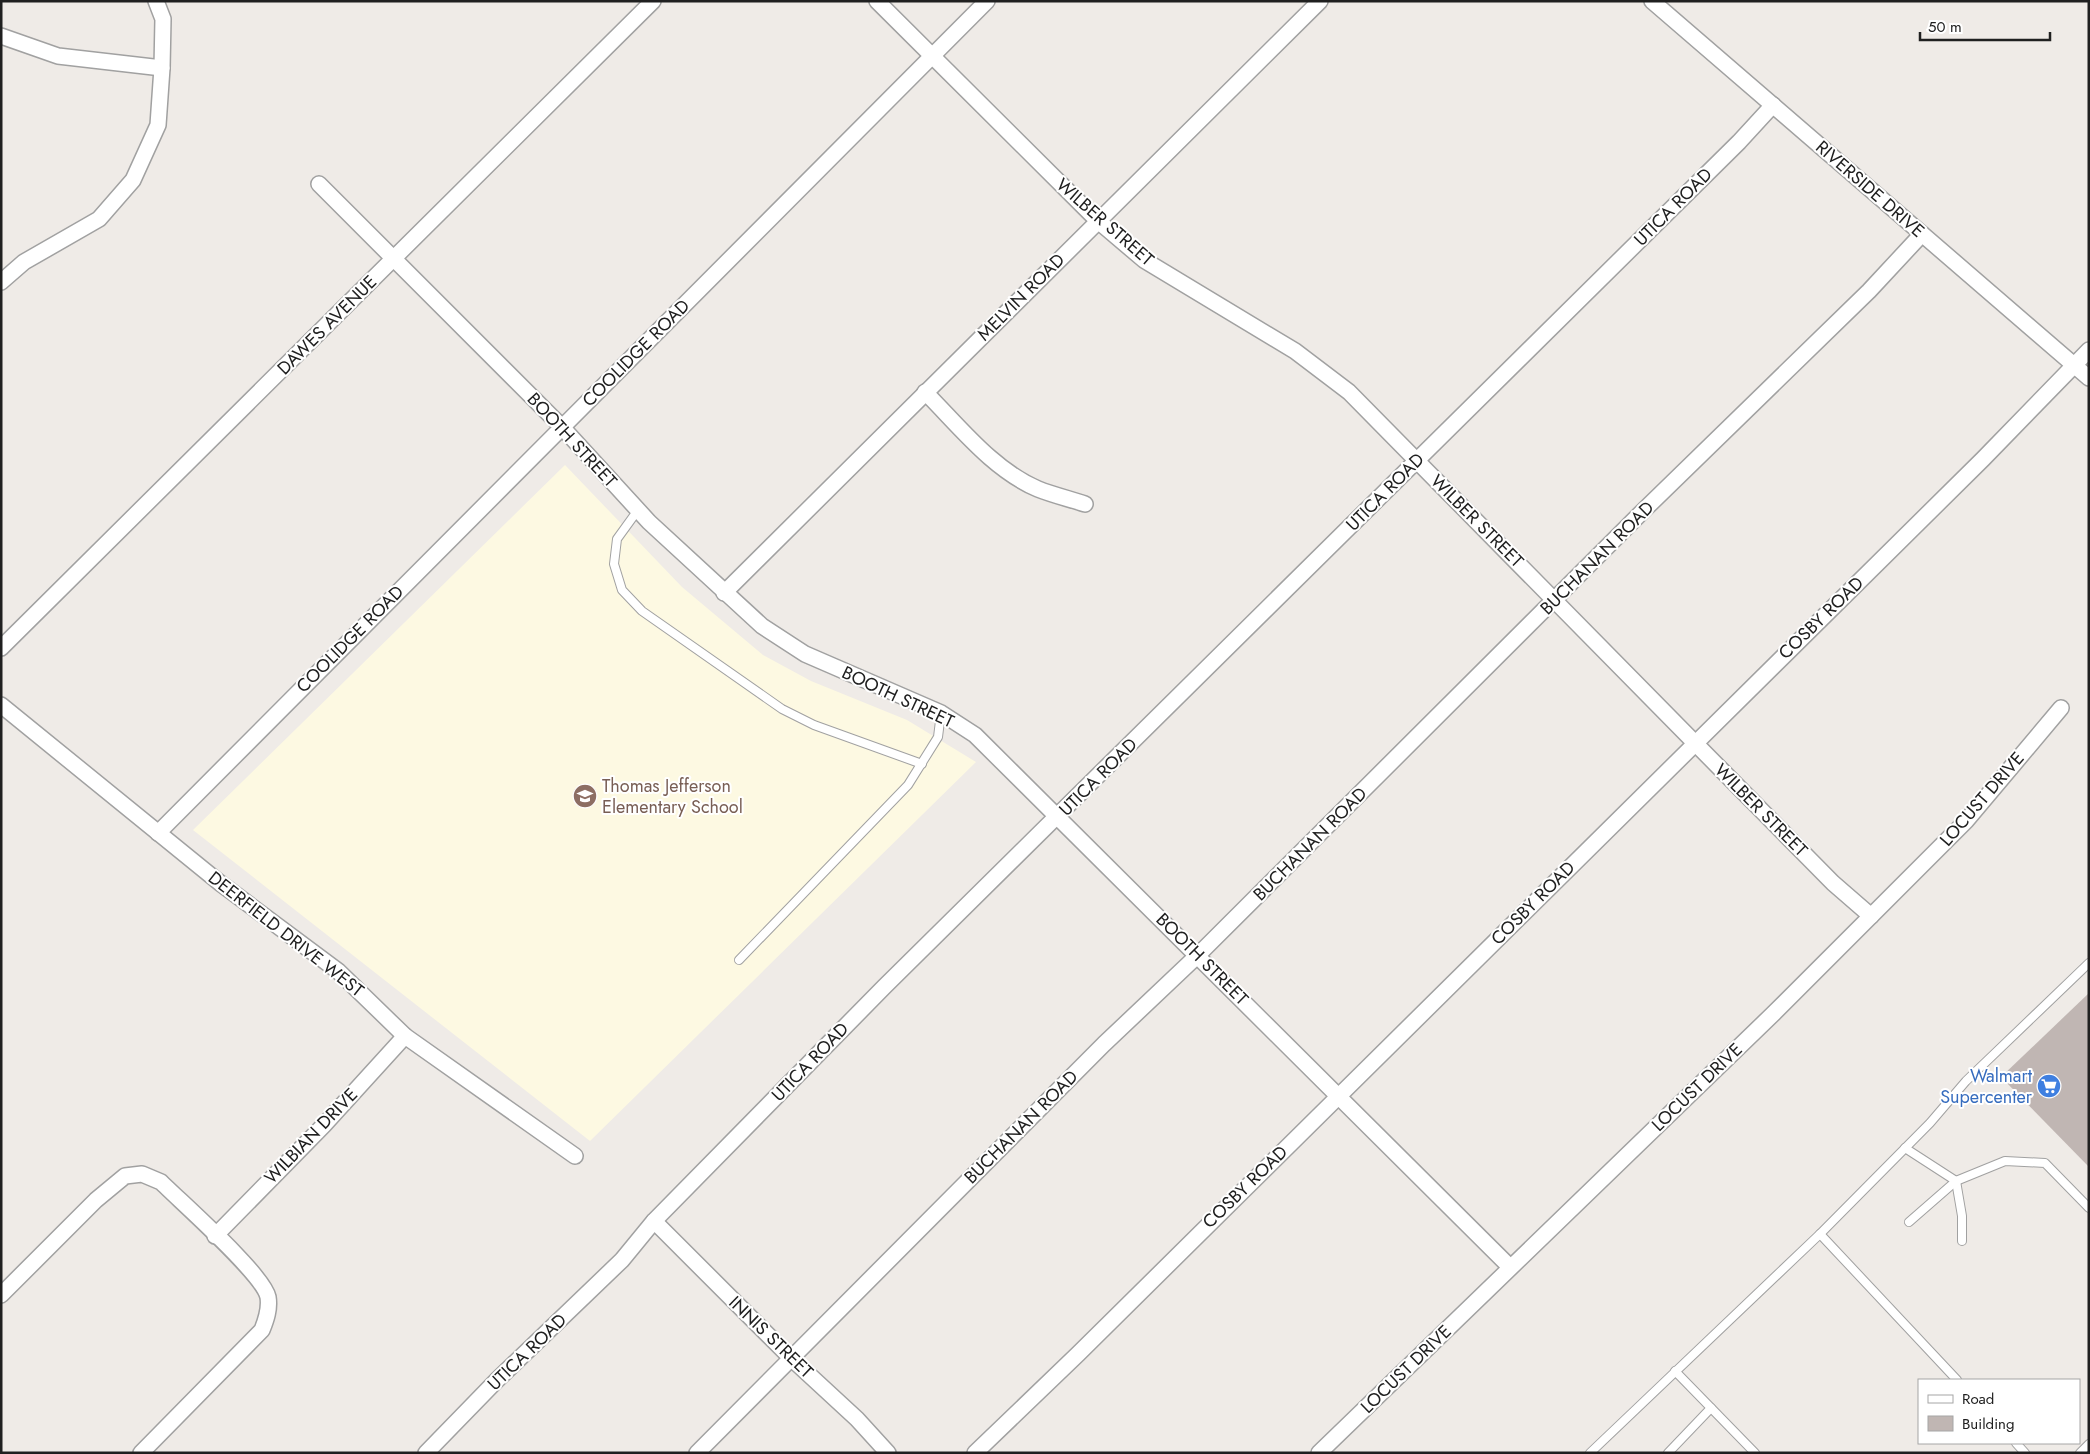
<svg xmlns="http://www.w3.org/2000/svg" width="2090" height="1454" font-family="Jost,sans-serif">
	<rect width="100%" height="100%" fill="#efebe7"/>
	<!-- education -->
	<polygon fill="#fdf9e2" points="565,465 682,587 763,655 811,681 907,720 976,762 590,1141 193,830"/>
	<!-- building -->
	<polygon fill="#c0b6b3" points="2089,993 2089,1167 2001,1077"/>
	<g fill="none" stroke-linecap="round" stroke-linejoin="round">
		<!-- lane casing -->
		<g stroke="#a1a1a1" stroke-width="10">
			<g id="lane">
				<polyline points="638,510 617,539 614,564 622,590 642,611 782,709 814,725 922,764"/>
				<polyline points="739,960 908,785 938,737 941,713"/>
				<polyline points="1905,1148 1956,1181 2005,1161 2045,1163 2089,1208"/>
				<polyline points="1956,1181 1962,1216 1962,1241"/>
				<polyline points="1909,1222 1956,1181"/>
				<polyline points="1820,1234 1957,1380"/>
				<polyline points="1675,1371 1755,1453"/>
				<polyline points="2016,1443 2025,1453"/>
				<polyline points="1590,1453 1820,1234 1930,1123 1966,1081 2089,963"/>
				<polyline points="1668,1453 1711,1408"/>
				<polyline points="2080,1453 2089,1444"/>
			</g>
		</g>
		<!-- street casing -->
		<g stroke="#a1a1a1" stroke-width="18">
			<g id="street">
				<polyline points="877,1 1098,221 1144,260 1295,351 1349,392 1833,883 1871,916"/>
				<polyline points="1652,1 2089,378"/>
				<polyline points="1,36 58,56 162,68"/>
				<polyline points="319,184 562,427 649,522 762,626 805,654 941,713 975,735 1510,1267"/>
				<polyline points="1,282 24,262 99,219 133,180 158,125 162,68 163,19 156,1"/>
				<path d="M925 392C959 426 993 470 1038 489 1053 495 1070 499 1085 504"/>
				<polyline points="724,593 1320,1"/>
				<polyline points="1,648 653,1"/>
				<polyline points="1,705 220,883 338,971 405,1036 575,1156"/>
				<polyline points="158,833 987,1"/>
				<polyline points="654,1221 792,1359 857,1419 888,1453"/>
				<polyline points="215,1236 324,1125 405,1036"/>
				<path d="M1 1295 96 1200 125 1176 142 1174 161 1182C181 1202 263 1274 268 1297 270 1309 266 1320 262 1330L141 1453"/>
				<polyline points="426,1453 497,1380 622,1260 654,1221 884,987 1739,142 1773,105"/>
				<polyline points="697,1453 1104,1044 1198,955 1645,509 1869,291 1922,234"/>
				<polyline points="975,1453 1078,1354 1983,459 2089,350"/>
				<polyline points="1319,1453 1774,1013 1966,821 2061,708"/>
			</g>
		</g>
		<!-- lane -->
		<use href="#lane" stroke="#fff" stroke-width="8"/>
		<!-- street -->
		<use href="#street" stroke="#fff" stroke-width="15"/>
	</g>
	<!-- icons -->
	<defs>
		<g id="school-disc" transform="scale(1.25)"><circle r="9.5" fill="#8d6e63" stroke="#fff"/><path d="M0-5L7-2L0 1L-7-2ZM-4 1L0 2.5L4 1V4Q0 6-4 4Z" fill="#fff"/></g>
		<g id="supermarket-disc" transform="scale(1.25)"><circle r="9.5" fill="#3f7fe0" stroke="#fff"/><path d="M-6-5.5h2.5l.6 2H6L4.5 2H-2.5L-4.4-4H-6ZM-1.5 3.2a1.3 1.3 0 1 0 .1 0ZM3 3.2a1.3 1.3 0 1 0 .1 0Z" fill="#fff"/></g>
	</defs>
	<g fill-rule="evenodd">
		<use href="#school-disc" x="585" y="796"/>
		<use href="#supermarket-disc" x="2049" y="1086"/>
	</g>
	<g text-anchor="middle" dominant-baseline="central" stroke-width="4" stroke-linejoin="round" paint-order="stroke">
		<!-- street labels -->
		<g font-size="18" fill="#202020" stroke="#fff">
			<text transform="translate(1870 189) rotate(41)">RIVERSIDE DRIVE</text>
			<text transform="translate(1673 207) rotate(-45)">UTICA ROAD</text>
			<text transform="translate(1105 222) rotate(41)">WILBER STREET</text>
			<text transform="translate(1021 297) rotate(-45)">MELVIN ROAD</text>
			<text transform="translate(327 325) rotate(-45)">DAWES AVENUE</text>
			<text transform="translate(636 353) rotate(-45)">COOLIDGE ROAD</text>
			<text transform="translate(572 440) rotate(47)">BOOTH STREET</text>
			<text transform="translate(1385 492) rotate(-45)">UTICA ROAD</text>
			<text transform="translate(1477 521) rotate(45)">WILBER STREET</text>
			<text transform="translate(1597 558) rotate(-45)">BUCHANAN ROAD</text>
			<text transform="translate(1821 618) rotate(-44)">COSBY ROAD</text>
			<text transform="translate(350 639) rotate(-45)">COOLIDGE ROAD</text>
			<text transform="translate(898 697) rotate(25)">BOOTH STREET</text>
			<text transform="translate(1098 777) rotate(-45)">UTICA ROAD</text>
			<text transform="translate(1982 799) rotate(-49)">LOCUST DRIVE</text>
			<text transform="translate(1761 810) rotate(45)">WILBER STREET</text>
			<text transform="translate(1310 844) rotate(-45)">BUCHANAN ROAD</text>
			<text transform="translate(1533 903) rotate(-45)">COSBY ROAD</text>
			<text transform="translate(286 934) rotate(38)">DEERFIELD DRIVE WEST</text>
			<text transform="translate(1202 959) rotate(45)">BOOTH STREET</text>
			<text transform="translate(810 1062) rotate(-46)">UTICA ROAD</text>
			<text transform="translate(1697 1087) rotate(-44)">LOCUST DRIVE</text>
			<text transform="translate(1021 1127) rotate(-45)">BUCHANAN ROAD</text>
			<text transform="translate(311 1136) rotate(-46)">WILBIAN DRIVE</text>
			<text transform="translate(1245 1187) rotate(-44)">COSBY ROAD</text>
			<text transform="translate(771 1337) rotate(44)">INNIS STREET</text>
			<text transform="translate(527 1352) rotate(-44)">UTICA ROAD</text>
			<text transform="translate(1406 1369) rotate(-44)">LOCUST DRIVE</text>
		</g>
		<!-- education labels -->
		<g font-size="18" fill="#785e54" stroke="#fff" text-anchor="start">
			<text x="602" y="786">Thomas Jefferson<tspan x="602" dy="21">Elementary School</tspan></text>
		</g>
		<!-- shop labels -->
		<g font-size="18" fill="#366cbe" stroke="#fff" text-anchor="end">
			<text x="2032" y="1076">Walmart<tspan x="2032" dy="21">Supercenter</tspan></text>
		</g>
	</g>
	<!-- border -->
	<rect width="2090" height="1454" fill="none" stroke="#202020" stroke-width="5"/>
	<!-- legend -->
	<rect x="1918" y="1379" width="162" height="65" fill="#ffffff" stroke="#a6a6a6"/>
	<rect x="1928" y="1395" width="25" height="8" fill="#ffffff" stroke="#a6a6a6"/>
	<text x="1962" y="1404" font-size="15" fill="#202020">Road</text>
	<rect x="1928" y="1416" width="25" height="15" fill="#c0b6b3" stroke="#a6a6a6"/>
	<text x="1962" y="1429" font-size="15" fill="#202020">Building</text>
	<!-- scale -->
	<path d="M1920 32v8h130v-8" fill="none" stroke="#202020" stroke-width="2.5"/>
	<text x="1928" y="32" font-size="15" fill="#202020" stroke="#ffffff" stroke-width="4" paint-order="stroke">50 m</text>
</svg>
